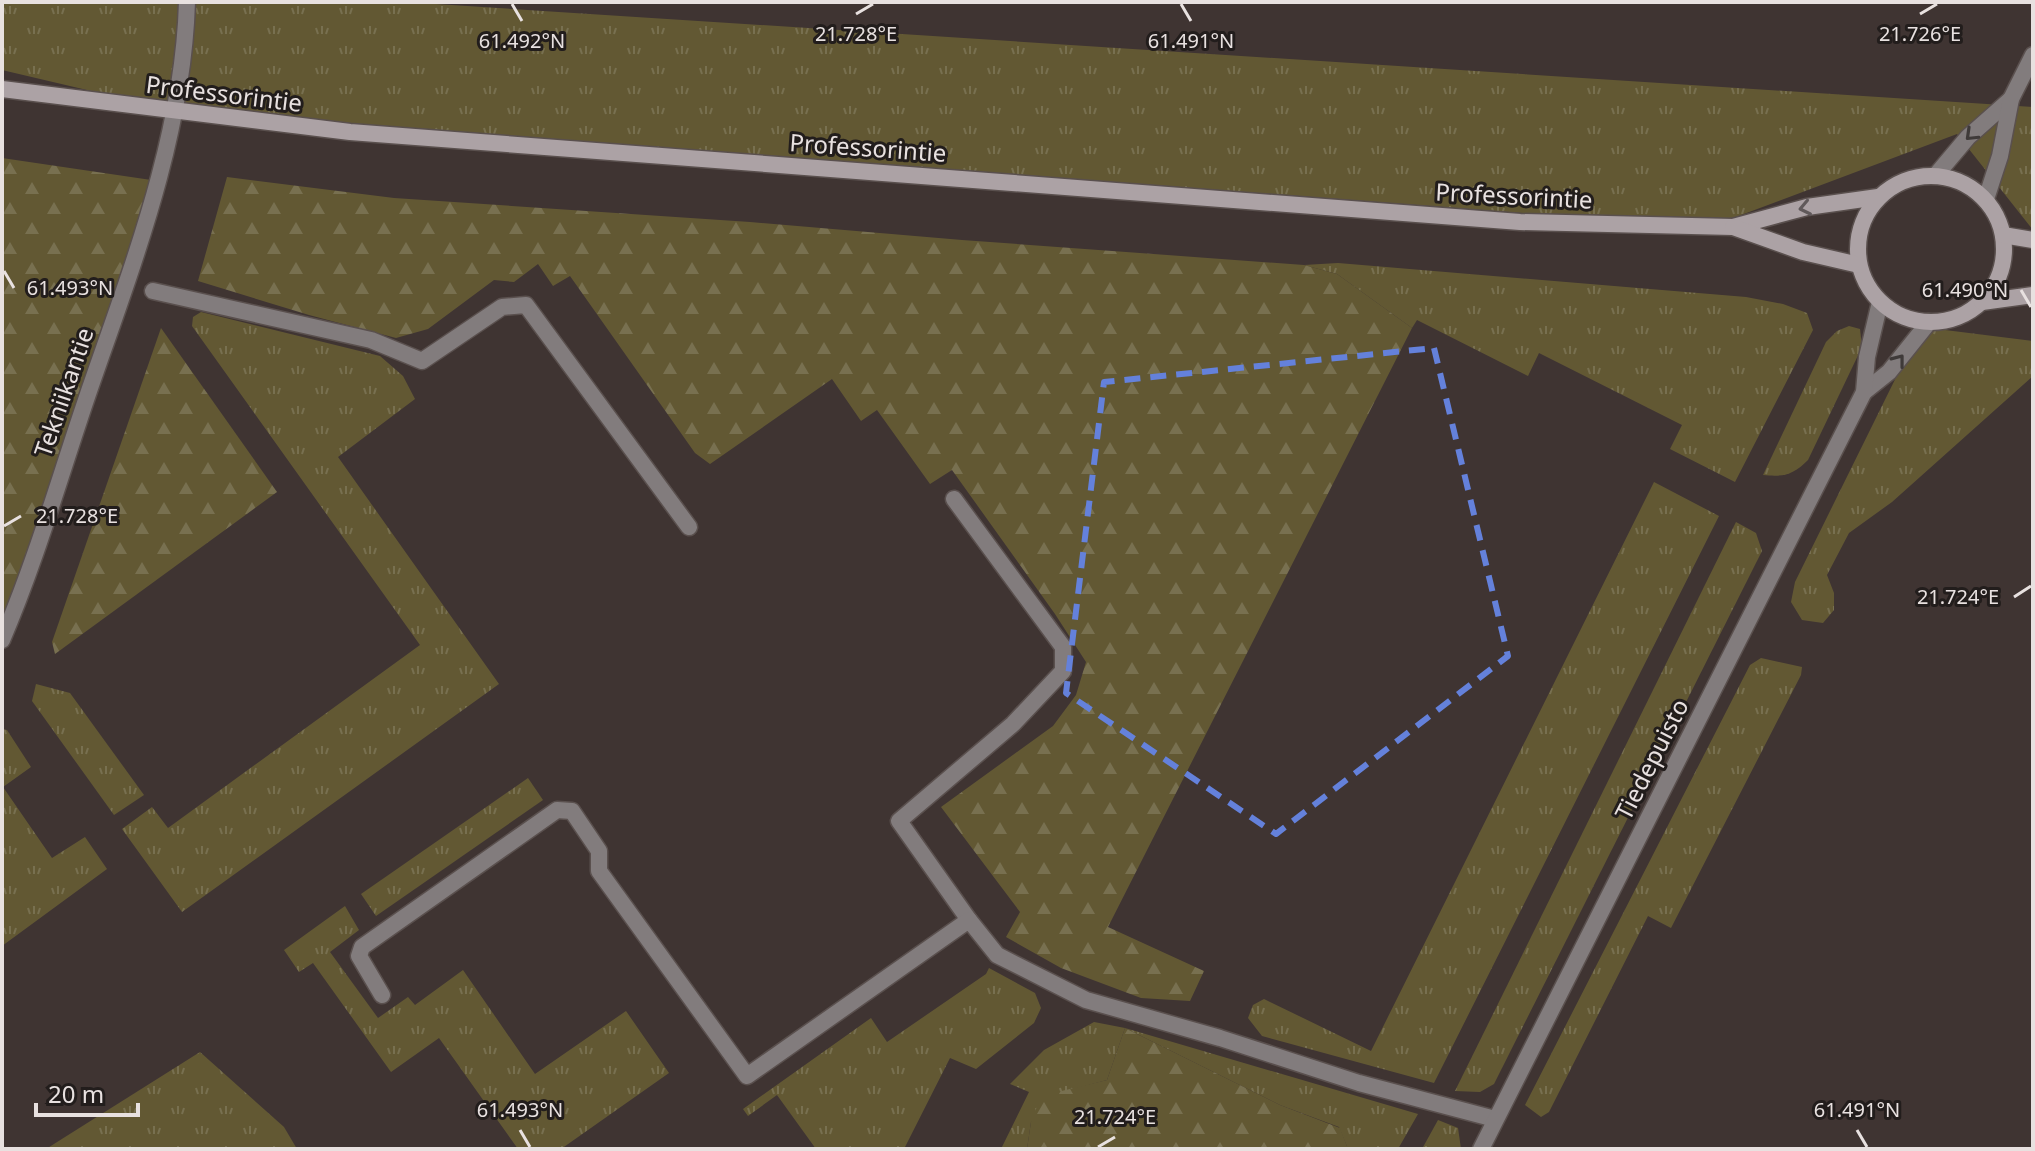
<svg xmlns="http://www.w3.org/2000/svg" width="2035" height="1151" font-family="'Noto Sans',sans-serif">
	<defs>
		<pattern id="grass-tufts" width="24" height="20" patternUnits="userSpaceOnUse" patternTransform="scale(2)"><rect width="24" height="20" fill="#625833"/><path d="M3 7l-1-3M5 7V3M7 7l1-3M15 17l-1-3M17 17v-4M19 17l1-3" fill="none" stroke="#787050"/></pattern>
		<pattern id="forest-firs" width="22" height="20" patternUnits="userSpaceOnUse" patternTransform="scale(2)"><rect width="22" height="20" fill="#625833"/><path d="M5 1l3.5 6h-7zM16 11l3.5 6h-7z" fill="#787050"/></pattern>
	</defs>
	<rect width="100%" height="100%" fill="#3f3432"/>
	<!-- grass -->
	<g fill="url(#grass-tufts)">
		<polygon points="2,2 405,2 2033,107 2033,230 1957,134 1709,227 176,111 2,70"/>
		<polygon points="1338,263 1746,297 1783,304 1807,313 1813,330 1735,482 1670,449 1682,425 1539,353 1528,376 1417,320 1412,328 1337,274 1304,265"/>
		<polygon points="201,312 380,356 403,376 415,399 338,457 499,684 182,912 122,829 152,807 168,828 420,645 192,326 193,317"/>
		<path d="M1849 326 1860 329 1862 347 1808 460C1793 475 1784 477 1763 475L1826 342 1837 331Z"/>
		<polygon points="1937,329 2033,341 2033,376 1892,502 1849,533 1827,575 1834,593 1834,610 1823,623 1802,620 1791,602 1795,582 1915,339"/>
		<polygon points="1654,482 1719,516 1434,1083 1262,1036 1248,1018 1253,1005 1264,999 1371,1051"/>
		<polygon points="1736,522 1756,533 1762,551 1494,1084 1480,1092 1455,1091"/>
		<polygon points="1761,658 1802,667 1801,675 1671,928 1648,916 1549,1112 1541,1117 1525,1105 1750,665"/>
		<polygon points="36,684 70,693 144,795 114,815 32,701"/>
		<polygon points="2,729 7,730 31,767 3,787 52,858 85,837 107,869 2,946"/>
		<polygon points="528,778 543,800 376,916 361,894"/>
		<polygon points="345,906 359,930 330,952 378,1018 408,997 415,1005 463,970 535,1074 626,1011 669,1073 561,1149 518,1149 439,1038 391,1072 313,963 299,972 284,950"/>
		<polygon points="989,968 1035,993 1041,1008 1034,1023 976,1069 950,1058 904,1149 816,1149 777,1095 748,1116 743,1109 871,1018 887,1042 986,974"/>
		<polygon points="1094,1022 1125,1028 1418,1114 1398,1149 1348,1149 1339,1127 1280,1105 1125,1028 1107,1080 1077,1088 1031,1122 1027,1149 1001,1149 1029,1092 1010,1084 1044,1050"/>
		<polygon points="200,1052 284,1127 297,1149 46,1149"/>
		<polygon points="1438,1120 1458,1128 1461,1149 1422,1149"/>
	</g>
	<!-- forest -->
	<g fill="url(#forest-firs)">
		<polygon points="2,158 158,181 2,628"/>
		<polygon points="227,177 394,198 750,222 962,240 1304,265 1337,274 1412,328 1108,927 1204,971 1190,1001 1141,998 1061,968 1006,937 1020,912 941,807 1053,726 1076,695 1086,662 1055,614 952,470 930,484 877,410 861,421 832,379 710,464 695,453 570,276 553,286 538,264 514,282 494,280 428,329 396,338 309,315 198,281"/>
		<polygon points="161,328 277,492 55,654 52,642"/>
		<polygon points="1125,1028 1280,1105 1340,1128 1348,1149 1027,1149 1031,1122 1041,1096 1107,1080"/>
	</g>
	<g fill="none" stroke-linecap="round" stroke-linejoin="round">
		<!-- service casing -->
		<g stroke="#5a504e" stroke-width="19">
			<g id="service">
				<polyline points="153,291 371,340 422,361 502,307 526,305 689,527"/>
				<polyline points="954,499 1063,647 1063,671 1013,724 899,821 969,920"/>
				<polyline points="382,995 359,956 362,947 557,810 572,811 599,851 599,871 747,1076 969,920 997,955 1086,1000 1220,1038 1359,1083 1495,1119"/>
			</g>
		</g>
		<!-- minor casing -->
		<g stroke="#5a504e" stroke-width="19">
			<path id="minor" d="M2 640C36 561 60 476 88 394 132 266 183 138 187 2"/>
		</g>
		<!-- tertiary casing -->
		<g stroke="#5a504e" stroke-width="19">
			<g id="tertiary">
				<polyline points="1936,175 1968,137 2011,99"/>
				<polyline points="1986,199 2000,156 2011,99 2033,55"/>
				<polyline points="1864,392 1889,372 1929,322"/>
				<polyline points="1481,1149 1864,392 1867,357 1880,302"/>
			</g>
		</g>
		<!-- secondary casing -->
		<g stroke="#5a504e" stroke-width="19">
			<g id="secondary">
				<polyline points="2,89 350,132 1520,222 1733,227 1807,207 1878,197"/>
				<circle cx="1931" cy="249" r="73"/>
				<polyline points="1733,227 1803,252 1859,265"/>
				<polyline points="2003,235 2033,240"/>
				<polyline points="1982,302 2033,295"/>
			</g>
		</g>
		<!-- service -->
		<use href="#service" stroke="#827c7d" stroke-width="16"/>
		<!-- minor -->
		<use href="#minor" stroke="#827c7d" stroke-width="16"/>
		<!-- tertiary -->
		<use href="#tertiary" stroke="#827c7d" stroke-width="16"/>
		<!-- secondary -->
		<use href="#secondary" stroke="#aca2a5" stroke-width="16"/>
	</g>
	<!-- one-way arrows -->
	<defs><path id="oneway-chevron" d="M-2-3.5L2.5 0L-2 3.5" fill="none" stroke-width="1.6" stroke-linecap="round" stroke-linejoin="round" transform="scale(2)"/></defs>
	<g stroke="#3f3a39">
		<use href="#oneway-chevron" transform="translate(1971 135) rotate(136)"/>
		<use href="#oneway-chevron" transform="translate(1899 360) rotate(-52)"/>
	</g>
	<use stroke="#60595a" href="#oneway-chevron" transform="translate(1805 208) rotate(168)"/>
	<!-- marked area -->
	<path fill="none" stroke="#6481db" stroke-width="6" stroke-dasharray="16 10" stroke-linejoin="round" d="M1434 348 1508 656 1276 834 1066 693 1104 382Z"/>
	<!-- ticks -->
	<path fill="none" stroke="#e8e1e0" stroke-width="3" d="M512 4 522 21M1181 4 1191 21M856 14 873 4M1920 14 1937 4M4 271 14 288M2021 290 2031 307M4 526 21 516M2014 597 2031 586M520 1130 530 1147M1857 1130 1867 1147M1098 1147 1115 1137"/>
	<g text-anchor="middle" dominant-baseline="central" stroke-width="6" stroke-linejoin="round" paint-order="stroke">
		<!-- street labels -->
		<g font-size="24" fill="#e8e1e0" stroke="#221d1c">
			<text transform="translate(224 93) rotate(7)">Professorintie</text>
			<text transform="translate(868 147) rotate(4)">Professorintie</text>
			<text transform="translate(1514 195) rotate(3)">Professorintie</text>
			<text transform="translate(63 392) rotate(-71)">Tekniikantie</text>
			<text transform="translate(1651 759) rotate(-63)">Tiedepuisto</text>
		</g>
	</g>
	<g font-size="20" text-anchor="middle" fill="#e8e1e0" stroke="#221d1c" stroke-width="6" stroke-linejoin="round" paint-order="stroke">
		<text x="856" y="41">21.728°E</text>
		<text x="1920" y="41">21.726°E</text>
		<text x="522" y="48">61.492°N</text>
		<text x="1191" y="48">61.491°N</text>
		<text x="70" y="295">61.493°N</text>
		<text x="1965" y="297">61.490°N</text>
		<text x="77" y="523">21.728°E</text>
		<text x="1958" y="604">21.724°E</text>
		<text x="520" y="1117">61.493°N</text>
		<text x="1857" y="1117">61.491°N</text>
		<text x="1115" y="1124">21.724°E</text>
	</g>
	<!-- border -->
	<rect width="2035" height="1151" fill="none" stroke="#e8e1e0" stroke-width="8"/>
	<!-- scale -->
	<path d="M36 1103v12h102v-12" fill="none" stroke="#e8e1e0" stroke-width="4"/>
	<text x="48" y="1103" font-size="24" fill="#e8e1e0" stroke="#221d1c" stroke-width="6" paint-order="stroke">20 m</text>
</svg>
